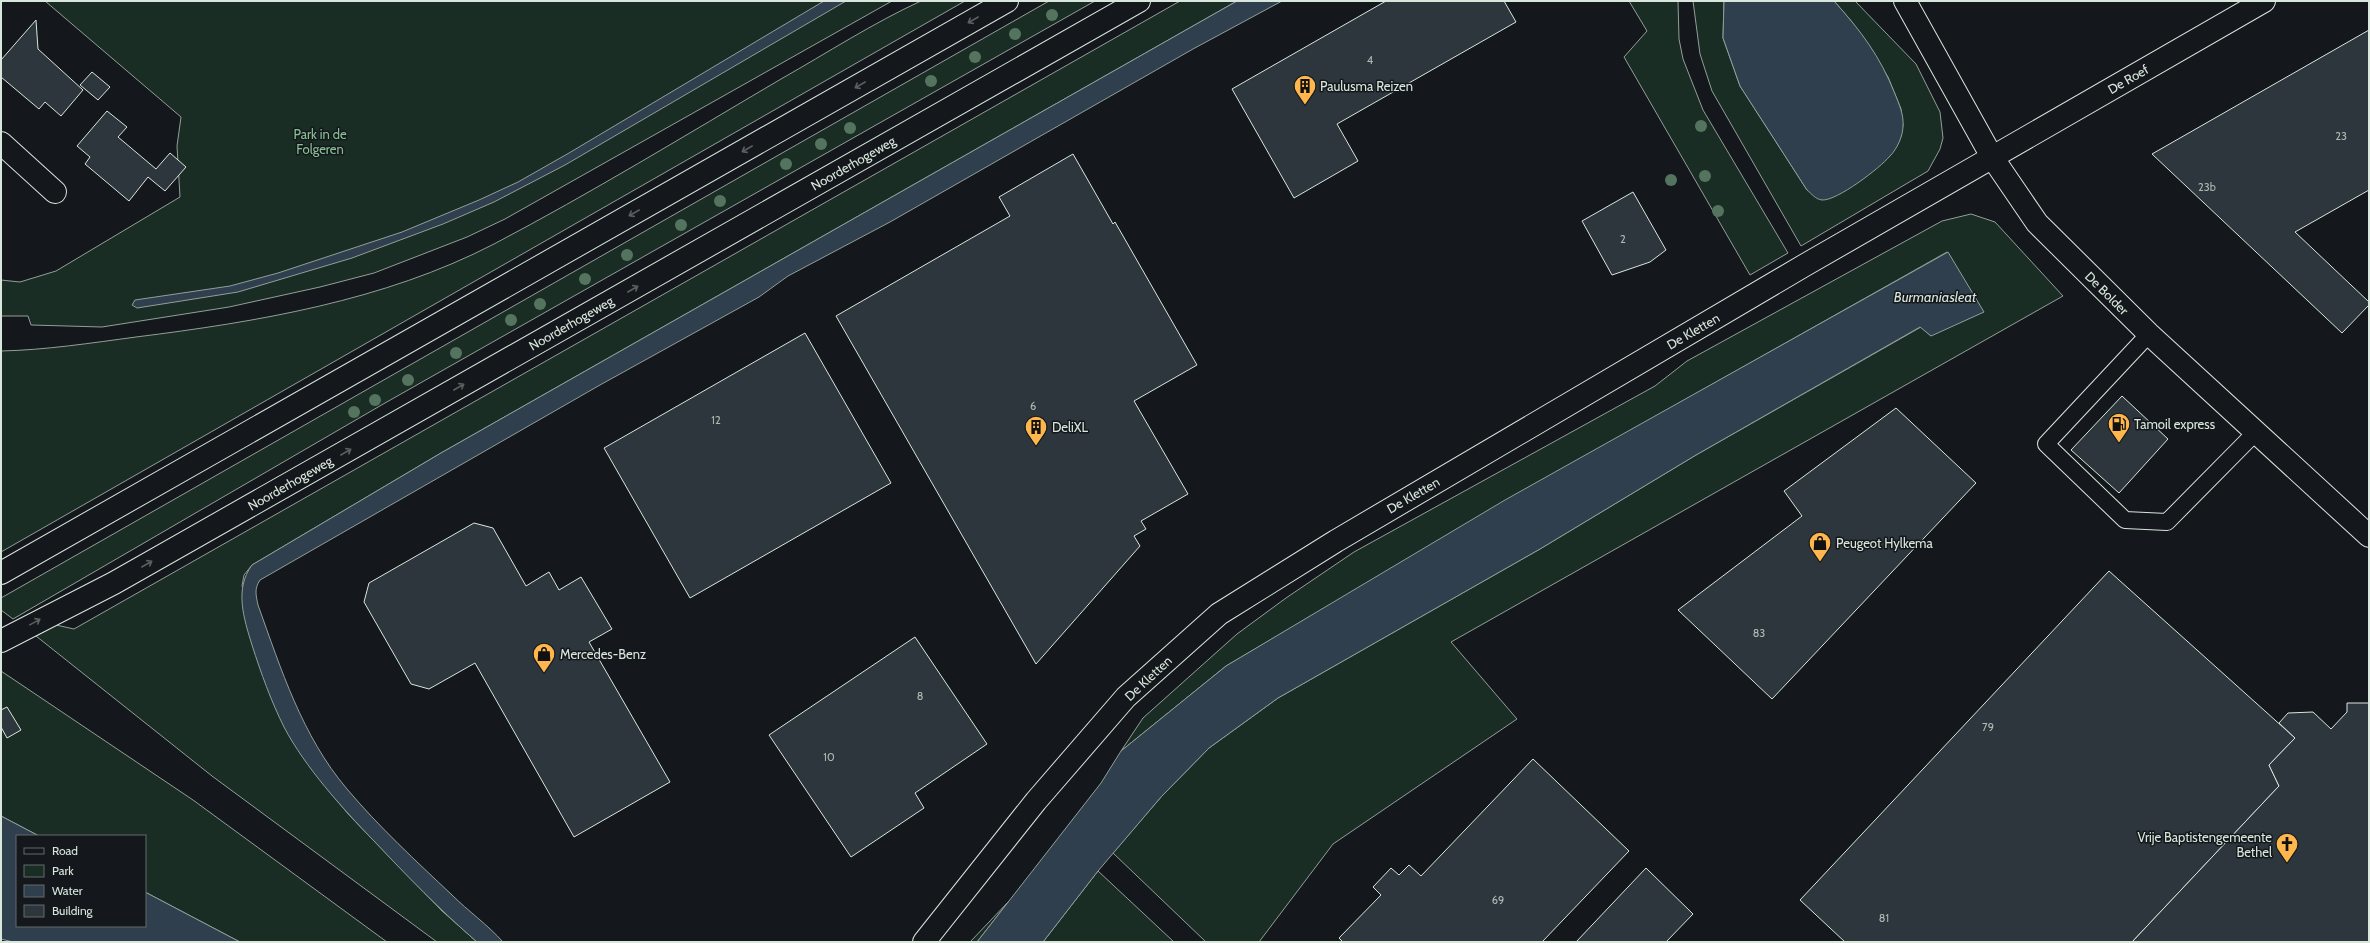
<svg xmlns="http://www.w3.org/2000/svg" width="2370" height="943" font-family="Cabin,sans-serif">
	<rect width="100%" height="100%" fill="#14181c"/>
	<!-- green -->
	<g fill="#1a2d24" stroke="#939e99">
		<polygon points="45,1 892,1 505,219 467,237 374,273 320,287 229,307 102,327 31,325 28,316 1,316 1,280 20,282 56,271 180,197 177,146 181,117"/>
		<path d="M921 1H965L1 552V351C46 350 91 343 136 337 256 322 384 301 494 244 591 193 686 135 781 79 827 53 873 23 921 1Z"/>
		<polygon points="1049,1 1095,1 385,403 13,619 1,610 1,598"/>
		<polygon points="1180,1 1237,1 441,453 252,565 244,575 242,586 321,781 349,815 442,911 477,942 437,942 212,776 36,636 56,625 74,629"/>
		<polygon points="1629,1 1678,1 1679,39 1683,59 1703,110 1788,253 1750,275 1624,57 1647,31"/>
		<polygon points="1693,1 1724,1 1723,38 1740,86 1807,190 1861,180 1890,156 1903,126 1901,109 1888,77 1852,22 1834,1 1855,1 1916,64 1940,112 1943,138 1940,149 1928,171 1801,246 1712,91 1700,54"/>
		<polygon points="1971,214 1995,222 2063,296 1451,642 1517,719 1333,844 1259,942 1206,942 1113,853 1161,797 1209,748 1278,698 1540,549 1696,455 1921,327 1931,336 1962,278 1947,252 1594,451 1226,666 1121,751 1143,718 1237,634 1286,598 1354,552 1655,386 1687,361 1942,221"/>
		<polygon points="1,671 193,800 387,942 240,942 145,892 145,836 39,836 1,816"/>
		<polygon points="1098,871 1174,942 1043,942"/>
		<polygon points="1009,901 977,942 970,942"/>
	</g>
	<!-- water -->
	<g fill="#2f3f4d" stroke="#939e99">
		<polygon points="824,1 846,1 565,165 494,202 443,224 352,258 238,292 137,308 132,305 135,300 230,286 278,273 402,232 479,200 518,182 569,153"/>
		<path d="M1237 1H1282L1193 49 890 222 788 276 759 297 600 385 260 580C254 589 256 595 258 605 281 669 302 736 347 789 379 827 416 861 452 895 468 911 488 925 503 942H477C440 910 407 876 374 841 342 808 305 767 284 727 271 701 261 673 252 645 244 619 234 589 252 565L441 453Z"/>
		<path d="M1724 1H1834C1861 31 1880 56 1895 94 1899 104 1904 115 1903 126 1903 136 1897 149 1890 156 1880 168 1837 201 1822 200 1815 199 1812 194 1807 190L1740 86 1723 38Z"/>
		<polygon points="1948,252 1984,312 1931,336 1920,327 1696,455 1540,549 1278,698 1209,748 1161,797 1098,871 1043,942 977,942 1101,783 1121,751 1226,666 1505,500"/>
		<polygon points="1,816 39,836 17,836 17,926 145,926 145,892 240,942 13,942 1,939"/>
	</g>
	<!-- building -->
	<g fill="#2c363c" stroke="#d8e6dc">
		<polygon points="1386,1 1504,1 1516,22 1337,124 1358,161 1294,198 1232,89"/>
		<polygon points="36,20 38,49 83,90 61,116 45,102 39,109 1,77 1,60"/>
		<polygon points="2369,30 2369,190 2295,232 2369,302 2369,305 2342,333 2152,154"/>
		<polygon points="92,72 110,87 98,100 80,85"/>
		<polygon points="107,111 127,127 118,137 156,169 170,153 186,167 165,191 148,177 129,201 85,164 90,157 77,146"/>
		<polygon points="1073,154 1113,224 1115,222 1197,365 1134,401 1188,494 1141,521 1146,529 1134,536 1140,546 1036,664 836,316 1010,216 999,197"/>
		<polygon points="1633,192 1666,250 1650,262 1612,275 1582,221"/>
		<polygon points="805,333 891,483 690,598 604,448"/>
		<polygon points="2122,396 2168,439 2119,493 2071,450"/>
		<polygon points="1896,408 1976,483 1772,699 1678,610 1802,516 1784,491"/>
		<polygon points="474,523 493,528 526,586 549,572 559,590 581,577 612,629 589,642 670,782 574,837 475,663 429,689 411,684 364,602 369,583"/>
		<polygon points="2109,571 2295,738 2269,765 2279,786 2132,942 1845,942 1800,900"/>
		<polygon points="915,637 987,744 915,793 924,808 851,857 769,735"/>
		<polygon points="2347,703 2369,703 2369,942 2132,942 2279,786 2269,765 2295,738 2279,723 2288,713 2313,712 2331,729 2347,712"/>
		<polygon points="7,707 21,730 7,738 1,727 1,710"/>
		<polygon points="1533,759 1629,851 1542,942 1343,942 1339,938 1381,895 1373,887 1391,868 1399,875 1409,865 1421,876"/>
		<polygon points="1646,868 1693,914 1666,942 1576,942"/>
	</g>
	<g fill="none" stroke-linecap="round" stroke-linejoin="round">
		<!-- service casing -->
		<g stroke="#d8e6dc" stroke-width="18">
			<polyline id="service" points="2149,334 2046,444 2125,520 2167,522 2256,432"/>
		</g>
		<!-- minor casing -->
		<g stroke="#d8e6dc" stroke-width="24">
			<g id="minor">
				<polyline points="1905,1 1992,157 2037,223 2149,334 2369,536"/>
				<polyline points="1,143 55,192"/>
				<polyline points="924,942 1036,801 1126,697 1219,614 1336,541 1805,265 2264,1"/>
			</g>
		</g>
		<!-- primary casing -->
		<g stroke="#d8e6dc" stroke-width="24">
			<g id="primary">
				<polyline points="1,573 1007,1"/>
				<polyline points="1,641 114,583 1139,1"/>
			</g>
		</g>
		<!-- service -->
		<use href="#service" stroke="#14181c" stroke-width="16"/>
		<!-- minor -->
		<use href="#minor" stroke="#14181c" stroke-width="22"/>
		<!-- primary -->
		<use href="#primary" stroke="#14181c" stroke-width="22"/>
	</g>
	<!-- trees -->
	<g fill="#55745f">
		<circle cx="1052" cy="15" r="6"/>
		<circle cx="1015" cy="34" r="6"/>
		<circle cx="975" cy="57" r="6"/>
		<circle cx="931" cy="81" r="6"/>
		<circle cx="1701" cy="126" r="6"/>
		<circle cx="850" cy="128" r="6"/>
		<circle cx="821" cy="144" r="6"/>
		<circle cx="786" cy="164" r="6"/>
		<circle cx="1705" cy="176" r="6"/>
		<circle cx="1671" cy="180" r="6"/>
		<circle cx="720" cy="201" r="6"/>
		<circle cx="1718" cy="211" r="6"/>
		<circle cx="681" cy="225" r="6"/>
		<circle cx="627" cy="255" r="6"/>
		<circle cx="585" cy="279" r="6"/>
		<circle cx="540" cy="304" r="6"/>
		<circle cx="511" cy="320" r="6"/>
		<circle cx="456" cy="353" r="6"/>
		<circle cx="408" cy="380" r="6"/>
		<circle cx="375" cy="400" r="6"/>
		<circle cx="354" cy="412" r="6"/>
	</g>
	<!-- one-way arrows -->
	<defs><path id="oneway-shaft" d="M-6 0H5M1.5-3L5.5 0L1.5 3" fill="none" stroke-width="1.6" stroke-linecap="round" stroke-linejoin="round"/></defs>
	<g stroke="#59605f">
		<use href="#oneway-shaft" transform="translate(973 20) rotate(150)"/>
		<use href="#oneway-shaft" transform="translate(860 85) rotate(150)"/>
		<use href="#oneway-shaft" transform="translate(747 149) rotate(150)"/>
		<use href="#oneway-shaft" transform="translate(634 213) rotate(150)"/>
		<use href="#oneway-shaft" transform="translate(633 289) rotate(-30)"/>
		<use href="#oneway-shaft" transform="translate(459 387) rotate(-30)"/>
		<use href="#oneway-shaft" transform="translate(346 452) rotate(-30)"/>
		<use href="#oneway-shaft" transform="translate(147 564) rotate(-30)"/>
		<use href="#oneway-shaft" transform="translate(35 622) rotate(-29)"/>
	</g>
	<!-- icons -->
	<defs>
		<g id="building-pin" transform="scale(1.15)"><path d="M0 17L-7.5 6A9.5 9.5 0 1 1 7.5 6Z" fill="#ffb74d" stroke="#14181c"/><path d="M-4-6H4V6H1V3H-1V6H-4ZM-2.5-4.3h1.7v1.8h-1.7ZM.8-4.3h1.7v1.8H.8ZM-2.5-1h1.7V.8h-1.7ZM.8-1h1.7V.8H.8Z" fill="#111"/></g>
		<g id="fuel-pin" transform="scale(1.15)"><path d="M0 17L-7.5 6A9.5 9.5 0 1 1 7.5 6Z" fill="#ffb74d" stroke="#14181c"/><path d="M-5.5-6h7V0h2V4h1.3V-2.5L3-4.5l.8-.8L6-3V5H2.5V1h-1V6h-7ZM-4.2-4.7v3.2H.2V-4.7Z" fill="#111"/></g>
		<g id="shop-pin" transform="scale(1.15)"><path d="M0 17L-7.5 6A9.5 9.5 0 1 1 7.5 6Z" fill="#ffb74d" stroke="#14181c"/><path d="M-5-2.5h2.3a2.7 3.5 0 0 1 5.4 0H5L5.5 6h-11ZM-1.5-2.5h3a1.5 2.3 0 0 0-3 0Z" fill="#111"/></g>
		<g id="church-pin" transform="scale(1.15)"><path d="M0 17L-7.5 6A9.5 9.5 0 1 1 7.5 6Z" fill="#ffb74d" stroke="#14181c"/><path d="M-1.2-6h2.4v3.5h3.3v2.4h-3.3V6h-2.4V-.1h-3.3v-2.4h3.3Z" fill="#111"/></g>
	</defs>
	<g fill-rule="evenodd">
		<use href="#building-pin" x="1305" y="86"/>
		<use href="#fuel-pin" x="2119" y="424"/>
		<use href="#building-pin" x="1036" y="427"/>
		<use href="#shop-pin" x="1820" y="543"/>
		<use href="#shop-pin" x="544" y="654"/>
		<use href="#church-pin" x="2287" y="844"/>
	</g>
	<g text-anchor="middle" dominant-baseline="central" stroke-width="3" stroke-linejoin="round" paint-order="stroke">
		<!-- number labels -->
		<g font-size="11" fill="#adbab4">
			<text x="1370" y="60">4</text>
			<text x="2341" y="136">23</text>
			<text x="2207" y="187">23b</text>
			<text x="1623" y="239">2</text>
			<text x="1033" y="406">6</text>
			<text x="716" y="420">12</text>
			<text x="1759" y="633">83</text>
			<text x="920" y="696">8</text>
			<text x="1988" y="727">79</text>
			<text x="829" y="757">10</text>
			<text x="1498" y="900">69</text>
			<text x="1884" y="918">81</text>
		</g>
		<!-- street labels -->
		<g font-size="13" fill="#d8e6dc" stroke="#14181c">
			<text transform="translate(2128 79) rotate(-30)">De Roef</text>
			<text transform="translate(853 163) rotate(-30)">Noorderhogeweg</text>
			<text transform="translate(2107 293) rotate(45)">De Bolder</text>
			<text transform="translate(571 323) rotate(-30)">Noorderhogeweg</text>
			<text transform="translate(1693 331) rotate(-30)">De Kletten</text>
			<text transform="translate(290 483) rotate(-30)">Noorderhogeweg</text>
			<text transform="translate(1413 495) rotate(-30)">De Kletten</text>
			<text transform="translate(1148 678) rotate(-43)">De Kletten</text>
		</g>
		<!-- poi labels -->
		<g font-size="13" fill="#d8e6dc" stroke="#14181c" text-anchor="start">
			<text x="1320" y="86">Paulusma Reizen</text>
			<text x="2134" y="424">Tamoil express</text>
			<text x="1052" y="427">DeliXL</text>
			<text x="1836" y="543">Peugeot Hylkema</text>
			<text x="560" y="654">Mercedes-Benz</text>
			<text x="2272" y="837" text-anchor="end">Vrije Baptistengemeente<tspan x="2272" dy="15">Bethel</tspan></text>
		</g>
		<!-- park labels -->
		<g font-size="13" fill="#8ac095" stroke="#14181c">
			<text x="320" y="134">Park in de<tspan x="320" dy="15">Folgeren</tspan></text>
		</g>
		<!-- water labels -->
		<g font-size="14" font-style="italic" fill="#d8e6dc" stroke="#14181c">
			<text x="1935" y="297">Burmaniasleat</text>
		</g>
	</g>
	<!-- border -->
	<rect width="2370" height="943" fill="none" stroke="#d8e6dc" stroke-width="4"/>
	<!-- legend -->
	<rect x="16" y="835" width="130" height="92" fill="#14181c" stroke="#626a69"/>
	<rect x="24" y="848" width="20" height="6" fill="#14181c" stroke="#626a69"/>
	<text x="52" y="855" font-size="12" fill="#d8e6dc">Road</text>
	<rect x="24" y="865" width="20" height="12" fill="#1a2d24" stroke="#626a69"/>
	<text x="52" y="875" font-size="12" fill="#d8e6dc">Park</text>
	<rect x="24" y="885" width="20" height="12" fill="#2f3f4d" stroke="#626a69"/>
	<text x="52" y="895" font-size="12" fill="#d8e6dc">Water</text>
	<rect x="24" y="905" width="20" height="12" fill="#2c363c" stroke="#626a69"/>
	<text x="52" y="915" font-size="12" fill="#d8e6dc">Building</text>
</svg>
